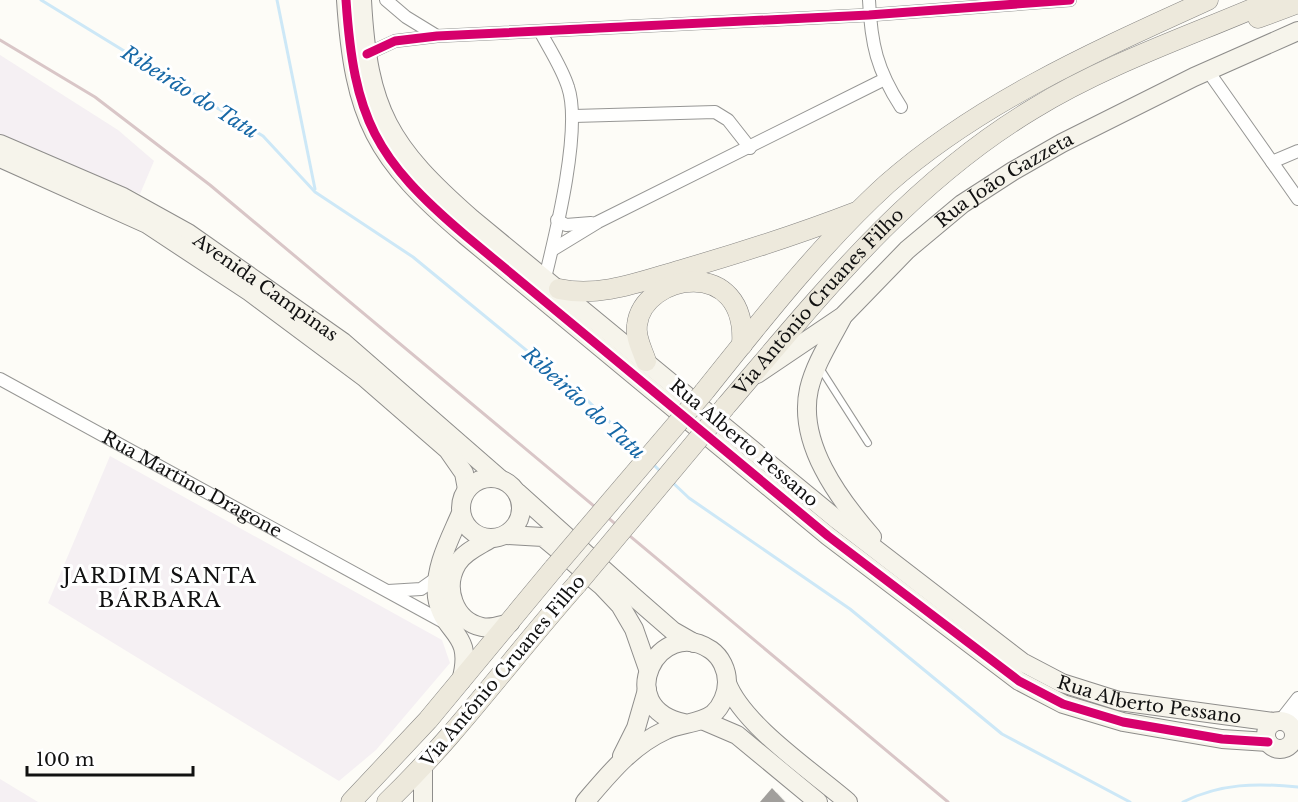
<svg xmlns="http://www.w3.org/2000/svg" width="1298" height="802" font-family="'Libre Baskerville',serif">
	<defs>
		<filter id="shadow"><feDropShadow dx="4.5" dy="4.5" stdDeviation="0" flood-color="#0004"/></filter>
	</defs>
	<rect width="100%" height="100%" fill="#fdfcf7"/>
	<!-- industrial -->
	<g fill="#f5f0f3">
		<polygon points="0,55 118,130 154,161 140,194 0,134"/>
		<polygon points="110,456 442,640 450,663 376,750 339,781 48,603"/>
		<polygon points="0,779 38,802 0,802"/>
	</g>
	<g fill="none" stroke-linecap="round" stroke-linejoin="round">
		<!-- stream -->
		<g stroke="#cde8f7" stroke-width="3">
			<polyline points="41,0 263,136 315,192 413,257 587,400 643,454"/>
			<polyline points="277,0 315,189"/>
			<polyline points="652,463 662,473"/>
			<polyline points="671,481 689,498 850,609 1002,734 1130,802"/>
			<path d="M1183 802C1221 783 1257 783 1298 787"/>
		</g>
	</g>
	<!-- building -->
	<polygon fill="#a19f9c" filter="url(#shadow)" points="772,788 785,802 760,802"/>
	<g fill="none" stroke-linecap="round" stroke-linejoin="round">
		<!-- lane casing -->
		<g stroke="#979795" stroke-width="8">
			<polyline id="lane" points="820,368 868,443"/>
		</g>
		<!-- street casing -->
		<g stroke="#979795" stroke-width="14">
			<g id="street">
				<polyline points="386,0 406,17 437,36"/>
				<path d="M869 0C871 44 877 70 901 107"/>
				<path d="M541 33C550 50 562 68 568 87 582 128 556 233 545 278"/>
				<polyline points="367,54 395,41 437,36 869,15 1070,0"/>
				<polyline points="1208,71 1298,199"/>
				<polyline points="574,116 715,112 728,120 750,148"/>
				<polyline points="1272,162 1298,151"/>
				<polyline points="557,220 566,225 591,223"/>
				<polyline points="552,250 598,222 883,80"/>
				<path id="s1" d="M0 379 449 625"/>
				<polyline points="388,591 421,589 438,577"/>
				<polyline points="1280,721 1298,698"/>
				<polyline points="1293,731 1298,712"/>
			</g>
		</g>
		<!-- secondary casing -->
		<g stroke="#8e8d8b" stroke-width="20">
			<g id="secondary">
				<path d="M346 0C354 119 375 159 466 236L828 536 1019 681 1063 704 1123 722 1222 739 1268 742"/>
				<path id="s2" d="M362 0C368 111 389 146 472 219L835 518 1022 662 1062 683 1119 701 1274 722"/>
				<path id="s3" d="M0 144 123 197 188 233 343 342 499 478"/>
				<polyline points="0,158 147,224 250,292 364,377 448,450 464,473 467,489"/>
				<path d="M842 318C830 341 815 364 809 389 797 443 839 499 872 537"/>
				<path id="s4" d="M757 374 843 316 907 250 962 204 1013 171 1062 143 1194 77 1298 31"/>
				<circle cx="491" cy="508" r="30"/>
				<polyline points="518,493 634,597 673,631 694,643"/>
				<path d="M461 513C450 539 434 567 437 597 443 636 475 630 461 681"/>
				<polyline points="506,535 543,537 602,586 620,605 634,629 648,669"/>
				<path d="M490 539C479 546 464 552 457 564 443 588 454 621 482 627 491 629 501 625 510 623"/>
				<path d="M727 683C743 725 812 771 848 802"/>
				<polyline points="702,720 737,735 818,802"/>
				<circle cx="1280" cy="735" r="14"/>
				<polyline points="622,756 636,728 647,690"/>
				<polyline points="423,767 423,802"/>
				<path d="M585 802C609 774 631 746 666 730 680 723 700 724 713 714 722 706 727 693 727 682 727 670 721 657 711 650 658 614 611 708 684 723"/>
			</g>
		</g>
		<!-- primary casing -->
		<g stroke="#858482" stroke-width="21">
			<g id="primary">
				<polyline points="1258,18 1298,3"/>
				<path d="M559 289C600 298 642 281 681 270 740 253 799 234 856 212"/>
				<path d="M646 361C642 349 635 337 637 325 643 273 748 255 742 345"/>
				<path d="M704 392C760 322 821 244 887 184 980 102 1096 51 1208 0"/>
				<path id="s5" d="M725 407C819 297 908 184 1033 109 1108 63 1193 35 1273 0"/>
				<polyline points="351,802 428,720 554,568"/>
				<path d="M387 802C457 735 513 656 577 584"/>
			</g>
		</g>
		<!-- lane -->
		<use href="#lane" stroke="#fffffe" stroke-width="6"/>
		<!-- street -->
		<use href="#street" stroke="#fffffe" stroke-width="12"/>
		<!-- secondary -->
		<use href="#secondary" stroke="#f6f4eb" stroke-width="18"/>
		<!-- primary -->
		<use href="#primary" stroke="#ede9dc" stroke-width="20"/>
		<!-- rail -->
		<polyline stroke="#d9c6c7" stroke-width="3" points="0,40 95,97 210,185 948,802"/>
		<!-- primary-bridge casing -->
		<g stroke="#858482" stroke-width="21" stroke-linecap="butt">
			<g id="primary-bridge">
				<polyline points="554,568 704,392"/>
				<polyline points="577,584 725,407"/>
			</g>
		</g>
		<!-- primary-bridge -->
		<use href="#primary-bridge" stroke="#ede9dc" stroke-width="20"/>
		<!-- cycleway casing -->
		<g stroke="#fff" stroke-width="13">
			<g id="cycleway">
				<path d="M346 0C354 119 375 159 466 236L828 536 1019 681 1063 704 1123 722 1222 739 1268 742"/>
				<polyline points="367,54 395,41 437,36 869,15 1070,0"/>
			</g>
		</g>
		<!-- cycleway -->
		<use href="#cycleway" stroke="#d6006c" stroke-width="9"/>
	</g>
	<g text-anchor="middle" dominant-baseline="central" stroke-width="6" stroke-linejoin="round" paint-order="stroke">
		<!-- street labels -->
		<g font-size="18" fill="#111" stroke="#fff">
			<text stroke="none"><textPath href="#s4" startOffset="316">Rua João Gazzeta</textPath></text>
			<text stroke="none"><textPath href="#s3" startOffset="303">Avenida Campinas</textPath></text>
			<text stroke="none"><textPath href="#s5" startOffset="141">Via Antônio Cruanes Filho</textPath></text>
			<text transform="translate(744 443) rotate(40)">Rua Alberto Pessano</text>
			<text stroke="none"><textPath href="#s1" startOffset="219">Rua Martino Dragone</textPath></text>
			<text transform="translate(503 671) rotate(-50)">Via Antônio Cruanes Filho</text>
			<text stroke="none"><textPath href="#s2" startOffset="1096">Rua Alberto Pessano</textPath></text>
		</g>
		<!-- water labels -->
		<g font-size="20" font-style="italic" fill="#1768a6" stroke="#fff">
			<text transform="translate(190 92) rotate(32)">Ribeirão do Tatu</text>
			<text transform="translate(584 403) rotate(42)">Ribeirão do Tatu</text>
		</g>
		<!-- quarter labels -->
		<g font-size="21" letter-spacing="1.5" fill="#111" stroke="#fff">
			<text x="160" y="576">JARDIM SANTA<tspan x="160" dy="24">BÁRBARA</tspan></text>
		</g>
	</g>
	<!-- scale -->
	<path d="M27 766v9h166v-9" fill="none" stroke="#111111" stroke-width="3"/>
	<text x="36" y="766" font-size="18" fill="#111111" stroke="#ffffff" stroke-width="4.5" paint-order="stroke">100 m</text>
</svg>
